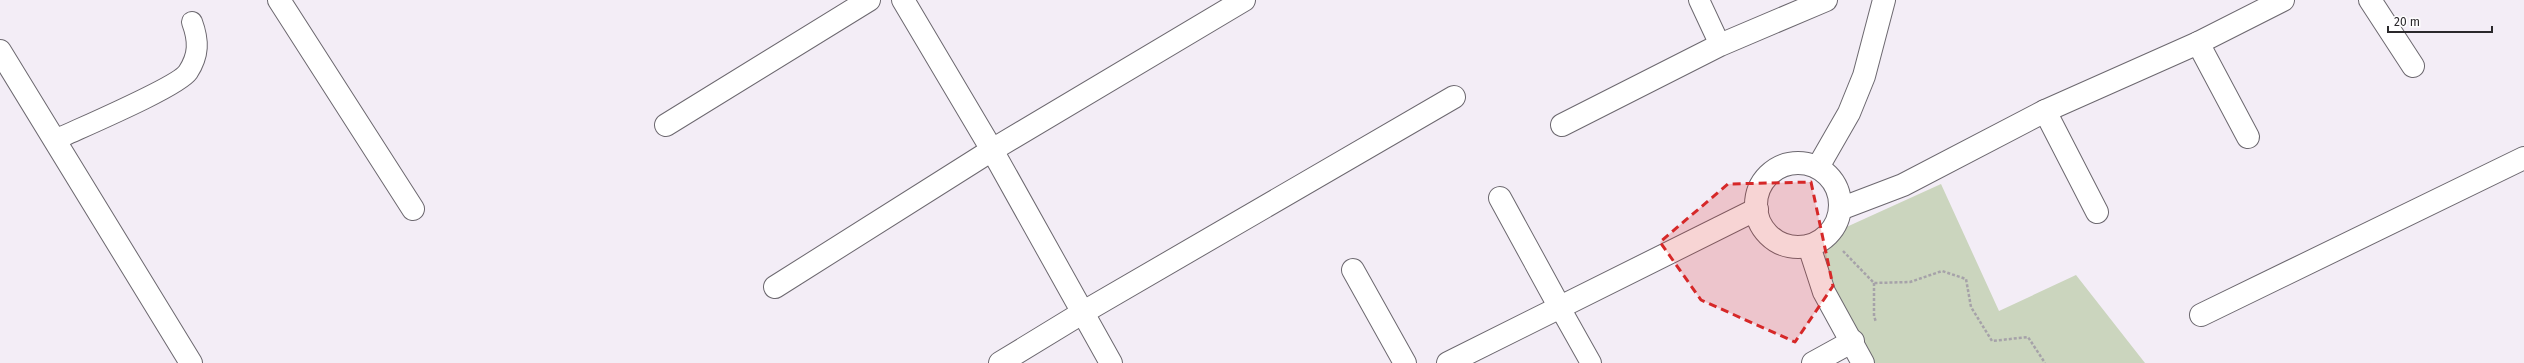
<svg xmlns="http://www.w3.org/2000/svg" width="2524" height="363" font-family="'Fira Sans',sans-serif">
	<rect width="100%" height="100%" fill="#f3edf6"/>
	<!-- green -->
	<polygon fill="#cbd5be" points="1941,184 1999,311 2076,275 2145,363 1855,363 1815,287 1831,234"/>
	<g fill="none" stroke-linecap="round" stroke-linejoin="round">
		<!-- lane casing -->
		<g stroke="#6c686f" stroke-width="22">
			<g id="lane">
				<polyline points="1699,0 1720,45"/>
				<path d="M55 140C78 129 178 87 188 72 199 55 199 41 192 22"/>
				<polyline points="1559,306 1591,363"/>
			</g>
		</g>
		<!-- street casing -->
		<g stroke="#6c686f" stroke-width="24">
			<g id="street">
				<polyline points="279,0 413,209"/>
				<polyline points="903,0 992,150 1111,363"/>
				<polyline points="2370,0 2413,66"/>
				<polyline points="2198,43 2248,137"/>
				<polyline points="0,51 191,363"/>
				<polyline points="2045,111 2097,212"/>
				<polyline points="666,125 869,0"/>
				<polyline points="1562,125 1720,45 1826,0"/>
				<circle cx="1798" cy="205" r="42"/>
				<polyline points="1818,167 1849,113 1864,76 1884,0"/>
				<polyline points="1500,198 1559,306"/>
				<polyline points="1840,209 1903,185 2045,111 2198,43 2283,0"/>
				<polyline points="1809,246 1824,292 1863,363"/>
				<polyline points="1353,270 1405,363"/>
				<polyline points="775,287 992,150 1244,0"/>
				<polyline points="2201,315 2524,158"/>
				<polyline points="1000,363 1082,313 1454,97"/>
				<polyline points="1448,363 1757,209"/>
				<polyline points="1813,363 1853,341"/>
			</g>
		</g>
		<!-- path -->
		<g stroke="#a6a2a9" stroke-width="2.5" stroke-dasharray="3 2" stroke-linecap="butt">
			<polyline points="1843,251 1874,283 1910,282 1942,271 1966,279 1971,307 1992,341 2028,337 2045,363"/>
			<polyline points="1874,283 1874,316 1876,322"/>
		</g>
		<!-- lane -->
		<use href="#lane" stroke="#fff" stroke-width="20"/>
		<!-- street -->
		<use href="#street" stroke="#fff" stroke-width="22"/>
	</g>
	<!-- marked area -->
	<path fill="#d62828" fill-opacity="0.2" stroke="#d62828" stroke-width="3" stroke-dasharray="8 5" stroke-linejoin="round" d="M1811 182 1833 286 1795 342 1701 300 1660 242 1728 184Z"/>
	<!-- scale -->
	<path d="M2388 26v6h104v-6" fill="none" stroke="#2a282b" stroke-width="2"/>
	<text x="2394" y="26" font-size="12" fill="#2a282b" stroke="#fefdfe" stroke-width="3" paint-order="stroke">20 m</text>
</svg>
